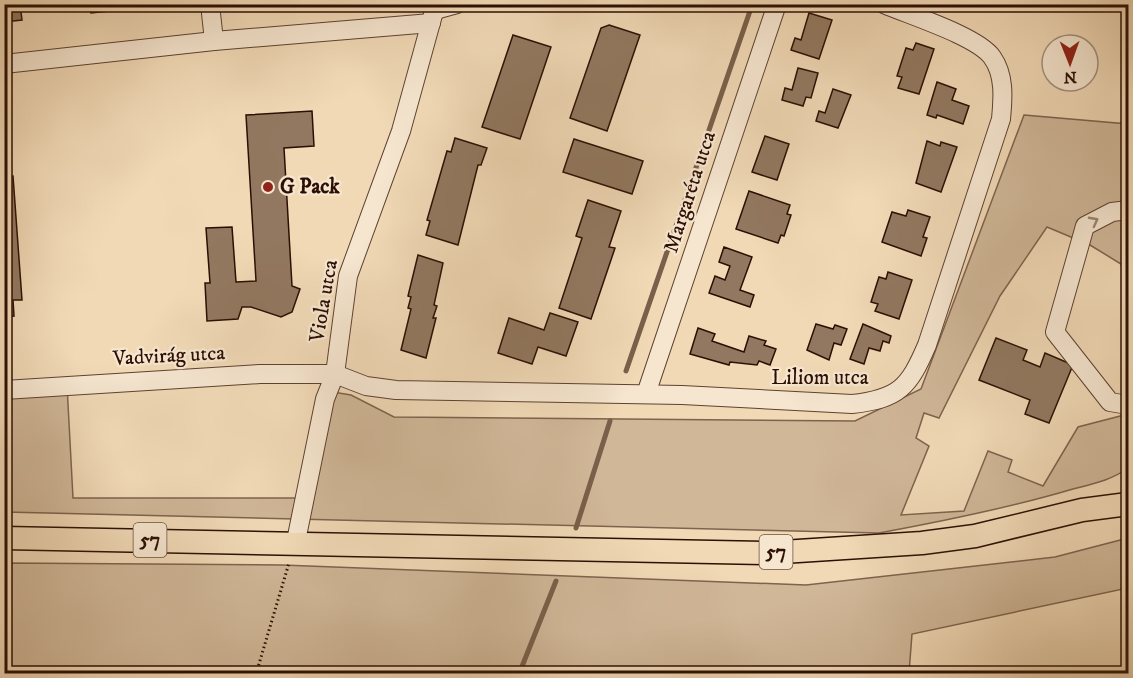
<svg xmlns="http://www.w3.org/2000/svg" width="1133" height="678" font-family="'IM FELL DW Pica',serif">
	<rect width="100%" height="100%" fill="#f1d9b6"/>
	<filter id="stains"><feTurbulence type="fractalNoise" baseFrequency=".00333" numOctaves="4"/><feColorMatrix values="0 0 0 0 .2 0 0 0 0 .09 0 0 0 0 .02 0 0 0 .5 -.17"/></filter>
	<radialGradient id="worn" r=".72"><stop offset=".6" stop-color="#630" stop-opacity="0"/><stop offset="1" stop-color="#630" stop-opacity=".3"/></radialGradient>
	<!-- green -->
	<g fill="#d0b798" stroke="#7e634e" stroke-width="1.5">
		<path d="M1024 115 1128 124V293L1121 264 1090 245 1047 227 1000 296 939 418 924 413 916 438 929 446 901 515 964 511 988 451 1012 460 1008 472 1043 486 1078 427 1128 414V468C1112 480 1092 484 1073 489 1009 508 944 521 879 533L5 512V389L67 385 73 498H305L321 390 351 395 394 417 855 421 921 389Z"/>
		<polygon points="1128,538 1128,588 912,634 909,673 5,673 5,563 282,565 806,585 1055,557"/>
	</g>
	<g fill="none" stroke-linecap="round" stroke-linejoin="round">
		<!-- stream -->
		<g stroke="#7a5f4a" stroke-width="5">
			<polyline points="626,371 750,11"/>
			<polyline points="576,528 610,421"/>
			<polyline points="519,674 556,581"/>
		</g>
	</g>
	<!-- building -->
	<g fill="#927860" stroke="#2c0f03" stroke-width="1.5">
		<polygon points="4,4 20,4 22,20 4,22"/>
		<polygon points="91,4 118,4 119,10 91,13"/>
		<polygon points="134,4 159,4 159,5 134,8"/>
		<polygon points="809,13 832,20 819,59 791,50 795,38 801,40"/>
		<polygon points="609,25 640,35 607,131 570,118 601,28"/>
		<polygon points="513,35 551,47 520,139 482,127"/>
		<polygon points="916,43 934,49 919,94 898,88 902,77 897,76 906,48 913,50"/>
		<polygon points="798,68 818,73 811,98 806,97 803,106 782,100 785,88 792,90"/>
		<polygon points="937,82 956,89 952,100 969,106 963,124 937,115 936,118 927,115"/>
		<polygon points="833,89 851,95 838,128 816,121 819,111 825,113"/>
		<polygon points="312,111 314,146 284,148 292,286 300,289 292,312 281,317 251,307 242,307 238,319 207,321 205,283 210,283 206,228 232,227 236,282 256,281 246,115"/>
		<polygon points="765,136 789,144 777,180 752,172"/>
		<polygon points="455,138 487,148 481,165 478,165 458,245 426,235 430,221 427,220 447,151 451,152"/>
		<polygon points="574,139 643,161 632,194 563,172"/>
		<polygon points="927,141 940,146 941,142 957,147 941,192 916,183"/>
		<polygon points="13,176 22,300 13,300 14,316 4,317 4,177"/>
		<polygon points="749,191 790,205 787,214 791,215 784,236 781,235 778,243 736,229"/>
		<polygon points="588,200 621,211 609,247 615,248 591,319 559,308 582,238 576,236"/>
		<polygon points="908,210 930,217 923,237 927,238 921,256 882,242 892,212 906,216"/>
		<polygon points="724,247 752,257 740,290 754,295 750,307 709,293 715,276 725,280 730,266 719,262"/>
		<polygon points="418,255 443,263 434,305 437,306 433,318 436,318 426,358 401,350 411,309 408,308 411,297 408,296"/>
		<polygon points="888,272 912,280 899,319 875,311 878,304 871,302 879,277 886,279"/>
		<polygon points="550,313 578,322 566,356 538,347 532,364 498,353 509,318 544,330"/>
		<polygon points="816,324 833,329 835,325 847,329 841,345 834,343 829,360 807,350"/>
		<polygon points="863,324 891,336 889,343 883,341 880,351 869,348 864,364 850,359"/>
		<polygon points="698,328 715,334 712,341 744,352 749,336 766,341 764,345 776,349 770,365 759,361 757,365 730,362 729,365 690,354"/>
		<polygon points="996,338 1027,350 1023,360 1040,367 1045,353 1073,365 1049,423 1025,414 1030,400 979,380"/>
	</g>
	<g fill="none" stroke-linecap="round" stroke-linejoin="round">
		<!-- minor casing -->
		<g stroke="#5d4230" stroke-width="20">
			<g id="minor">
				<polyline points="210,4 214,41"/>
				<polyline points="435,10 457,4"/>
				<polyline points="4,64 214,41 431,23"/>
				<polyline points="1128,210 1112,212 1085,226 1055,332 1110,402 1128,405"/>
				<path d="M4 390 260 374H335L366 386 396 390 682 395 852 404C899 399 909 387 927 345L1001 119C1003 98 1005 75 992 57 977 36 909 15 884 4"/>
				<polyline points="646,394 777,4"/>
				<polyline points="296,541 325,399 335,374 348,276 401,131 436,4"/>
			</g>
		</g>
		<!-- major casing -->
		<g stroke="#2c0f03" stroke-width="25">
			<polyline id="major" points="4,538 767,553 922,543 975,536 1082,510 1128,504"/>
		</g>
		<!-- path -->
		<polyline stroke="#2c0f03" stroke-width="3" stroke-dasharray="1.5 3" stroke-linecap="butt" points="256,674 289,563"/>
		<!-- minor -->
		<use href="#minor" stroke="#f6e6d0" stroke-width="18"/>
		<!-- major -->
		<use href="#major" stroke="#f1d9b6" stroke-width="22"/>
	</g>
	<!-- one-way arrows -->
	<defs><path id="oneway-chevron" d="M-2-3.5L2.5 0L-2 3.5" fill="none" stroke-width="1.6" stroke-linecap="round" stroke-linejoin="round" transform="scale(1.5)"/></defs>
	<use stroke="#9b8574" href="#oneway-chevron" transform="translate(1094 221) rotate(-28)"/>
	<!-- markers -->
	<circle fill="#8f2418" stroke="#f6e6d0" stroke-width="2" cx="268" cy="187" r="6"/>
	<g text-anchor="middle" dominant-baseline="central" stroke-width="4.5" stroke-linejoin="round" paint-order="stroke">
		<!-- shield labels -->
		<g fill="#f6e6d0" stroke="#695040" stroke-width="1.5">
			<rect x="133.5" y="523" width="33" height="34" rx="4.5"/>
			<rect x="759.5" y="535" width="33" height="34" rx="4.5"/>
		</g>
		<g font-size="20" font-weight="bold" fill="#2c0f03">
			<text x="150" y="540">57</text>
			<text x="776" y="552">57</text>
		</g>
		<!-- poi labels -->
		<g font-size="21" font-weight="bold" fill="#2c0f03" stroke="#f6e6d0" text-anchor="start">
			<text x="280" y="187">G Pack</text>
		</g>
		<!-- street labels -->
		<g font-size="21" fill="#2c0f03" stroke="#f6e6d0">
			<text transform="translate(690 192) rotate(-72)">Margaréta utca</text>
			<text transform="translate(324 301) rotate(-80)">Viola utca</text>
			<text transform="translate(169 356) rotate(-3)">Vadvirág utca</text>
			<text x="820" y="378">Liliom utca</text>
		</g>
	</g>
	<!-- margin -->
	<rect width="1133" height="678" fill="none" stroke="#f1d9b6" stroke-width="24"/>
	<rect x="6" y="6" width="1121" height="666" fill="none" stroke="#2c0f03" stroke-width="3"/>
	<rect x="12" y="12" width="1109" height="654" fill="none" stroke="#2c0f03" stroke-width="1.5"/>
	<!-- north arrow -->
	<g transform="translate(1070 63) rotate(179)"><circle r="28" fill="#f6e6d0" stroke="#a5907e" stroke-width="1.5"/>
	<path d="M0-4.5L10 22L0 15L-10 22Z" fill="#8f2418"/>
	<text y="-9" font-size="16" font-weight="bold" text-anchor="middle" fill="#2c0f03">N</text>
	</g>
	<rect width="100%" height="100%" filter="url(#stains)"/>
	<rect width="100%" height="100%" fill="url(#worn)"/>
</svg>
